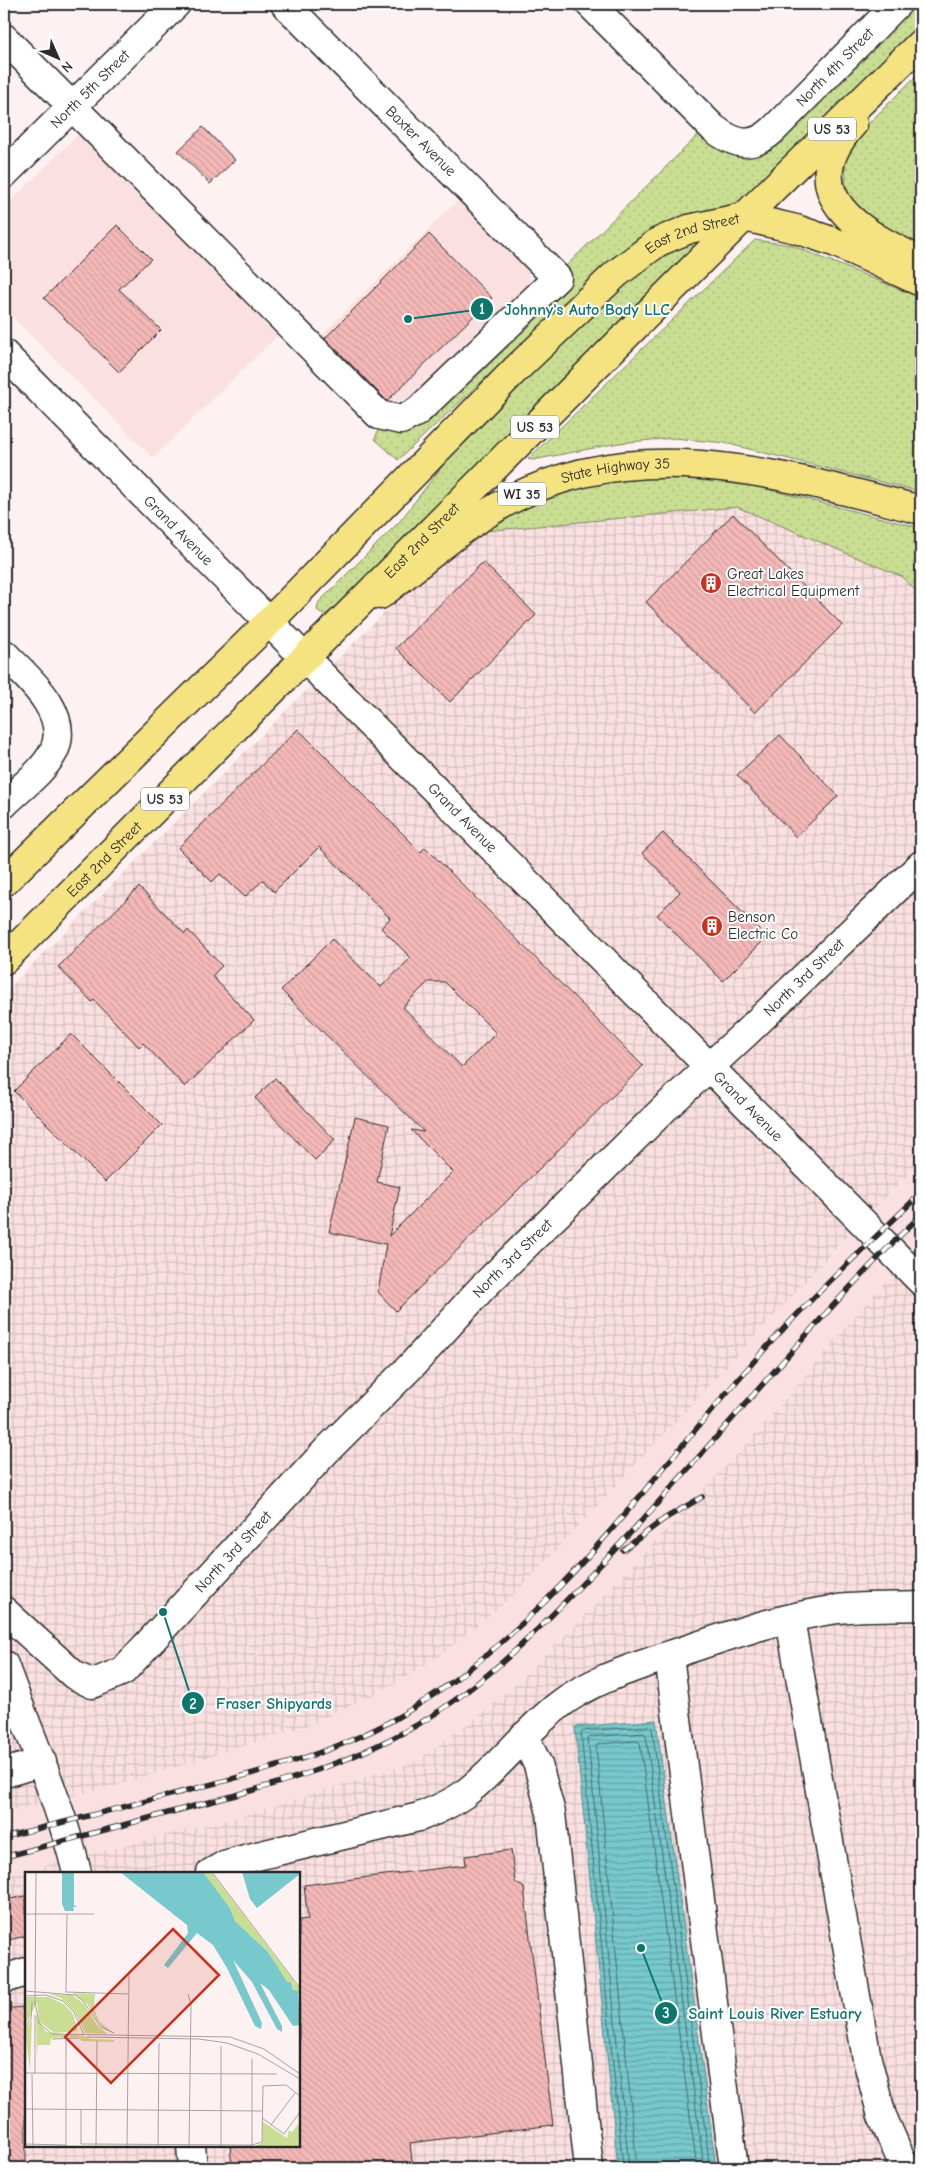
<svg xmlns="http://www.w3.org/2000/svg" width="925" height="2172" font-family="'Comic Neue',sans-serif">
	<defs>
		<pattern id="industrial-grid" width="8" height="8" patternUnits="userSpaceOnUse" patternTransform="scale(1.25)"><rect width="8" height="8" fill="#fae0e0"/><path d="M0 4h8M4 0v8" fill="none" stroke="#d6c0c0"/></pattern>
		<pattern id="grass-dots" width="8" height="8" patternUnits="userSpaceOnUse" patternTransform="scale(1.25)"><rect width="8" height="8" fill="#c9de93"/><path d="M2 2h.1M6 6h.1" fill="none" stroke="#adbf7f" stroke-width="1.8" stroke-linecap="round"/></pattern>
		<pattern id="water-rules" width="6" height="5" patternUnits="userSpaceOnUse" patternTransform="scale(1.25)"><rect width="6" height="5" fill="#77c9cd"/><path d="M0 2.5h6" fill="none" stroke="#62a3a7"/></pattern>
		<pattern id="building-back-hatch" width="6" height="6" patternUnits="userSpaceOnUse" patternTransform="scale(1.25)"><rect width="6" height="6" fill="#f4b8b7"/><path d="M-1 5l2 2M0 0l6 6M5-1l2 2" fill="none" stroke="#d19e9e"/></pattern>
	</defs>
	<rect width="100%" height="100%" fill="#fdf1f1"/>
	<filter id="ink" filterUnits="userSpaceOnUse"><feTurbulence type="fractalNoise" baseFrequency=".02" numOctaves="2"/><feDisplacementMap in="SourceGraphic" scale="10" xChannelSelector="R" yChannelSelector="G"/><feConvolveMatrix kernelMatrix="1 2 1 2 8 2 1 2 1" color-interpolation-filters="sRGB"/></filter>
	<g filter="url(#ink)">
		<!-- built -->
		<g fill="#fae0e0">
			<polygon points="86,127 282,331 153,458 4,308 4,208"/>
			<polygon points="459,199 527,268 530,279 528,287 406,410 388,410 318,339"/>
			<polygon points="921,1163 921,1243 874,1294 753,1437 574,1627 491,1707 415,1762 238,1817 4,1876 4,1812 119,1785 307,1726 394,1685 442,1654"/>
		</g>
		<!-- industrial -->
		<g fill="url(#industrial-grid)" fill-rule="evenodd">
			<polygon points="737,507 903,577 921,597 921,1163 847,1237 515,1594 442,1654 394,1685 307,1726 119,1785 4,1812 4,993 398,599 444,555 475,532"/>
			<path d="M921 1243V2168H716L656 1720 575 1727 618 2168H4V1876L238 1817 415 1762 491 1707 574 1627 753 1437 874 1294ZM26 1873H299V2146H26Z"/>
		</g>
		<!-- grass -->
		<g fill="url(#grass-dots)" stroke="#7a845f">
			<polygon points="913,4 921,4 921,29 745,207 659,227 637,239 594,276 398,460 375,439 380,425 396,429 555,277 703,130 789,132"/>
			<polygon points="921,71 921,248 873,223 859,208 846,190 845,161 859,133"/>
			<polygon points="755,240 791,245 921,298 921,492 725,443 674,438 619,443 533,460 528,459"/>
			<path d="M690 245 696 246 333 610 324 615 317 610 319 602 400 521 457 447 473 430C505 399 538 368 570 337 605 303 642 261 690 245Z"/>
			<polygon points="632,475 691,476 743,483 921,528 921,597 903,577 737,507 475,532 541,499 580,484"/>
		</g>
		<!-- water -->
		<polygon fill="url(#water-rules)" stroke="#598a8c" points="656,1720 716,2168 618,2168 575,1727"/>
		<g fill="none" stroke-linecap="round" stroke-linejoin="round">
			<!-- shore -->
			<g stroke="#496a6c" stroke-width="1">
				<polyline points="623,2168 581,1733 583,1731 649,1726 652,1728 710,2168"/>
				<polyline points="629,2168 588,1739 590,1737 644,1733 646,1735 704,2168"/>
				<polyline points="637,2168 596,1746 598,1744 637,1741 640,1743 697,2168"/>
			</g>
		</g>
		<!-- building -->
		<g fill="url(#building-back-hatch)" stroke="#2b2b2b" fill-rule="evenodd">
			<polygon points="203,127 235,160 210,184 178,151"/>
			<polygon points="117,225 151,259 119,289 161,330 119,372 44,298"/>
			<polygon points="429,234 492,298 387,401 325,338"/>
			<polygon points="733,514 842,625 755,713 646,602"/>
			<polygon points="483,562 536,615 450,702 396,648"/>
			<path d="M298 729 421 852 425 847 643 1066 396 1311 378 1292 386 1244 329 1232 355 1117 389 1125 377 1182 400 1187 389 1236 453 1172 411 1130 424 1132 281 990 332 939 381 987 411 958 381 928 390 918 319 847 274 892 263 880 245 897 220 874 212 882 178 848ZM428 982H445L496 1033 462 1067 403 1007Z"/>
			<polygon points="780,735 838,796 796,837 737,775"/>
			<polygon points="663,833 767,937 723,981 657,915 680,892 642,853"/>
			<polygon points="139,887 185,934 188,930 222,966 212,976 254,1020 185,1087 143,1043 139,1047 94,1000 92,1002 58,967"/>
			<polygon points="71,1034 162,1125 105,1182 14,1091"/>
			<polygon points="275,1078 335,1140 315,1160 255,1098"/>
			<polygon points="511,1850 515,1882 524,1888 553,2125 410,2143 413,2168 232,2168 230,2146 299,2146 299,1920 308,1919 304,1885 466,1865 465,1856"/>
			<polygon points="26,1896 26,1936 4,1941 4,1900"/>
			<polygon points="23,2007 26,2037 26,2164 4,2167 4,2009"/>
		</g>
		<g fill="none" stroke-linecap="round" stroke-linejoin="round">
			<!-- minor casing -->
			<g stroke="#2b2b2b" stroke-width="31">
				<g id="minor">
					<path id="s1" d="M590 4 713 128C734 144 751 150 773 130L897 4"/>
					<polyline points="4,38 379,415 401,420 417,412 557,278 285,4"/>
					<path id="s2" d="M4 174 176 4"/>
					<path id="s3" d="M4 354 921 1281"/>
					<path d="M4 654C27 677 71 713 54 751 43 772 20 788 4 804"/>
					<path id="s4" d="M4 1611 74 1675 92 1684 123 1671 327 1450 413 1364 481 1289 664 1109 747 1032 921 865"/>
					<polyline points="790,1619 867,2059 882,2116 905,2168"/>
					<polyline points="669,1656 734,2168"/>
					<path d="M4 1665C29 1734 60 1801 77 1873"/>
					<polyline points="524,1736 538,1765 551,1813 589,2168"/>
					<polyline points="4,1773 42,1762"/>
					<path d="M211 1873 225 1865 249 1858 419 1817C434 1811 449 1805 463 1795 498 1769 524 1732 559 1705 591 1680 633 1668 670 1655 725 1637 780 1617 838 1609 865 1606 894 1607 921 1606"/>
					<polyline points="4,1979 26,1972"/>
					<polyline points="191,2146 193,2168"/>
				</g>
			</g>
			<!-- major casing -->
			<g stroke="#2b2b2b" stroke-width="31">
				<g id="major">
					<path id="s5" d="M380 595C422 563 465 523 512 499 643 431 787 476 921 510"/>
				</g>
			</g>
			<!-- highway casing -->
			<g stroke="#2b2b2b" stroke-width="31">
				<g id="highway">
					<path d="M853 124C790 194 862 234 921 261"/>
					<path id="s6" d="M4 882 269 622 515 370 616 274 658 242 689 229 744 217 796 229 834 242 921 282"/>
					<path id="s7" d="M4 960 744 217 921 43"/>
				</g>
			</g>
			<!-- minor -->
			<use href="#minor" stroke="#fff" stroke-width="28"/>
			<!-- major -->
			<use href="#major" stroke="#f5e382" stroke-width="28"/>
			<!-- highway -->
			<use href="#highway" stroke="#f5e382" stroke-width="28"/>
			<!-- rail casing -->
			<g stroke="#2b2b2b" stroke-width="5.5">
				<g id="rail">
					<polyline points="623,1550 664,1519 702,1497"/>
					<path d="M4 1837C70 1821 135 1804 201 1787 266 1770 334 1753 393 1720 549 1632 647 1479 765 1349 814 1294 869 1244 921 1193"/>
					<path d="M4 1857C68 1840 131 1823 194 1806 272 1786 347 1765 417 1725 490 1682 546 1622 604 1561 712 1448 808 1324 921 1215"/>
				</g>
			</g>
			<!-- rail -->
			<use href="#rail" stroke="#fff" stroke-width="4" stroke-dasharray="11" stroke-linecap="butt"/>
		</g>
	</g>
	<!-- icons -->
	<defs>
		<g id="building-disc" transform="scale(1.125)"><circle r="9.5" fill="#c8321e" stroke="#fff"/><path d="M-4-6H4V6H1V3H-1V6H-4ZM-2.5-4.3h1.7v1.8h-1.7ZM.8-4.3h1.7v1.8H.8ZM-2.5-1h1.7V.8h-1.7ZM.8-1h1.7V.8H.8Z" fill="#fff"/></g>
	</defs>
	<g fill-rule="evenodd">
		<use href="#building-disc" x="711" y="583"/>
		<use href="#building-disc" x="712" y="926"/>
	</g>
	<g text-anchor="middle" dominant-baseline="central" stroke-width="4" stroke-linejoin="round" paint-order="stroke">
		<!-- shield labels -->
		<g fill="#fff" stroke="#6b6b6b" stroke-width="1">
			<rect x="808" y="117.5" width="48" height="23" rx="4"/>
			<rect x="511" y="415.5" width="48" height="23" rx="4"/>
			<rect x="498" y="482.5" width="48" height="23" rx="4"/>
			<rect x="141" y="787.5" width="48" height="23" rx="4"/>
		</g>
		<g font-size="14" font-weight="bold" fill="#2b2b2b">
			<text x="832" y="129">US 53</text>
			<text x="535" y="427">US 53</text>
			<text x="522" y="494">WI 35</text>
			<text x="165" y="799">US 53</text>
		</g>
		<!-- street labels -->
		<g font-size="15" fill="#2b2b2b" stroke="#fff">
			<text stroke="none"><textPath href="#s1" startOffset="330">North 4th Street</textPath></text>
			<text stroke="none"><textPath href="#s2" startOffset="121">North 5th Street</textPath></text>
			<text transform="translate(421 141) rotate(45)">Baxter Avenue</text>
			<text stroke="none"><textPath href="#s6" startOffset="951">East 2nd Street</textPath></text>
			<text stroke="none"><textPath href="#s5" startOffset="272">State Highway 35</textPath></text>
			<text stroke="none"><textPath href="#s3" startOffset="248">Grand Avenue</textPath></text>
			<text stroke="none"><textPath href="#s7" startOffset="592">East 2nd Street</textPath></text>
			<text stroke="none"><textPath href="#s3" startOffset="652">Grand Avenue</textPath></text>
			<text stroke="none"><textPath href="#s7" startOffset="142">East 2nd Street</textPath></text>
			<text stroke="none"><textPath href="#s4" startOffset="1121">North 3rd Street</textPath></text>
			<text stroke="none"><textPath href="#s3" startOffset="1058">Grand Avenue</textPath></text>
			<text stroke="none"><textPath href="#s4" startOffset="716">North 3rd Street</textPath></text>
			<text stroke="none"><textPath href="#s4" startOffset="311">North 3rd Street</textPath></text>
		</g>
		<!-- poi labels -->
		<g font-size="15" fill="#2b2b2b" stroke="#fff" text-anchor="start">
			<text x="727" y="574">Great Lakes<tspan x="727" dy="17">Electrical Equipment</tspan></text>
			<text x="728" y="917">Benson<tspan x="728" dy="17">Electric Co</tspan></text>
		</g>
	</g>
	<!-- overview -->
	<g transform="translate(25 1872)">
		<rect width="275" height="275" fill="#fdf1f1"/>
		<path d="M48 121 70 122 69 137 74 149 88 161 78 156 62 132ZM24 122 47 123 59 132 72 153 82 162 60 161 50 140 36 126ZM0 125H23L39 132 48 142 53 159 29 161 14 149 12 130 0 155ZM11 143 21 160 59 164 66 167 89 168V170L57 169 53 165 26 166 25 173H13L12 185ZM7 148 6 171 5 199 0 158ZM238 250 262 266 264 258 267 260 275 250V275H228L237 271Z" fill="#c9de93"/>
		<path d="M178 0H186L193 9 275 117V122L268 118 266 110H261L243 80 210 49 205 36Z" fill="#c9de93"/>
		<path d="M37 0H49V33L52 35H48L49 39H40L37 32ZM95 0H178L205 36 210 49 243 80 262 110H266L268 118 273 119 275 153 268 154 244 118 235 111 257 154V160L252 157 227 110 208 88 237 151 236 157 230 154 202 96 188 73 172 61 143 96 139 93 163 61 162 53ZM217 0H275V2L232 36 225 27Z" fill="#77c9cd"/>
		<path fill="none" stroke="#a9a2a2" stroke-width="1" d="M187 0 275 116M0 42H69M42 42 41 120 103 122M0 119 50 123 58 129 76 155 89 161M163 122 166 133 164 275M0 124 21 123 38 129 49 140 59 163M10 130 14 151 27 162 205 165 239 177 275 202M10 132 11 0M10 143V202M0 156 6 147 7 130M62 165 174 167 202 171 233 182 275 207M27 167 54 166M0 201 252 202M7 202 8 275M0 237 237 239M56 237V272L227 273 237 270 238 214 261 213 275 224M237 246 259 262 275 240M246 253 270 221M0 272 41 273M41 275V166M71 275 72 169M102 275 104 100M133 275 134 171M196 275V174M227 275V187"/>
		<path fill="#c8321e" fill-opacity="0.15" stroke="#c8321e" stroke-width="2.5" d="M148 57 194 103 86 211 40 165Z"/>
		<rect width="275" height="275" fill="none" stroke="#2b2b2b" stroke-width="2.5"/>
	</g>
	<!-- callouts -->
	<path fill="none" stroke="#0f766e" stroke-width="2" d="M408 319L482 309M163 1612L193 1703M641 1948L666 2013"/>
	<g fill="#0f766e" stroke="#fff" stroke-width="2">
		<circle cx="408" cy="319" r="5"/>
		<circle cx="163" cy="1612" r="5"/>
		<circle cx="641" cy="1948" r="5"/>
		<circle cx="482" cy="309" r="12"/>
		<circle cx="193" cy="1703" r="12"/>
		<circle cx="666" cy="2013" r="12"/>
	</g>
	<g font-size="15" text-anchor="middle" font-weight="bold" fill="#fff">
		<text x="482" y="314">1</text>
		<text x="193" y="1709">2</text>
		<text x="666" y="2018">3</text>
	</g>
	<g font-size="16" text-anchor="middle" font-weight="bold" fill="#0f766e" stroke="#fff" stroke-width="4" stroke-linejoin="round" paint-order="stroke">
		<text x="587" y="315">Johnny's Auto Body LLC</text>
		<text x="274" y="1709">Fraser Shipyards</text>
		<text x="775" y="2019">Saint Louis River Estuary</text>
	</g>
	<!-- margin -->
	<rect width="925" height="2172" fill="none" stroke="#fff" stroke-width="20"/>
	<rect x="10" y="10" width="905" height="2152" fill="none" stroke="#2b2b2b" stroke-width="2" filter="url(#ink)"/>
	<!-- north arrow -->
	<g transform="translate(58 58) rotate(135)" stroke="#ffffff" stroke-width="4" paint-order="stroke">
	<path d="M0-4L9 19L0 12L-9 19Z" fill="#2b2b2b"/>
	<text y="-8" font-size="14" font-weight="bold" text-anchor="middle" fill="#2b2b2b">N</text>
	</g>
</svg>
